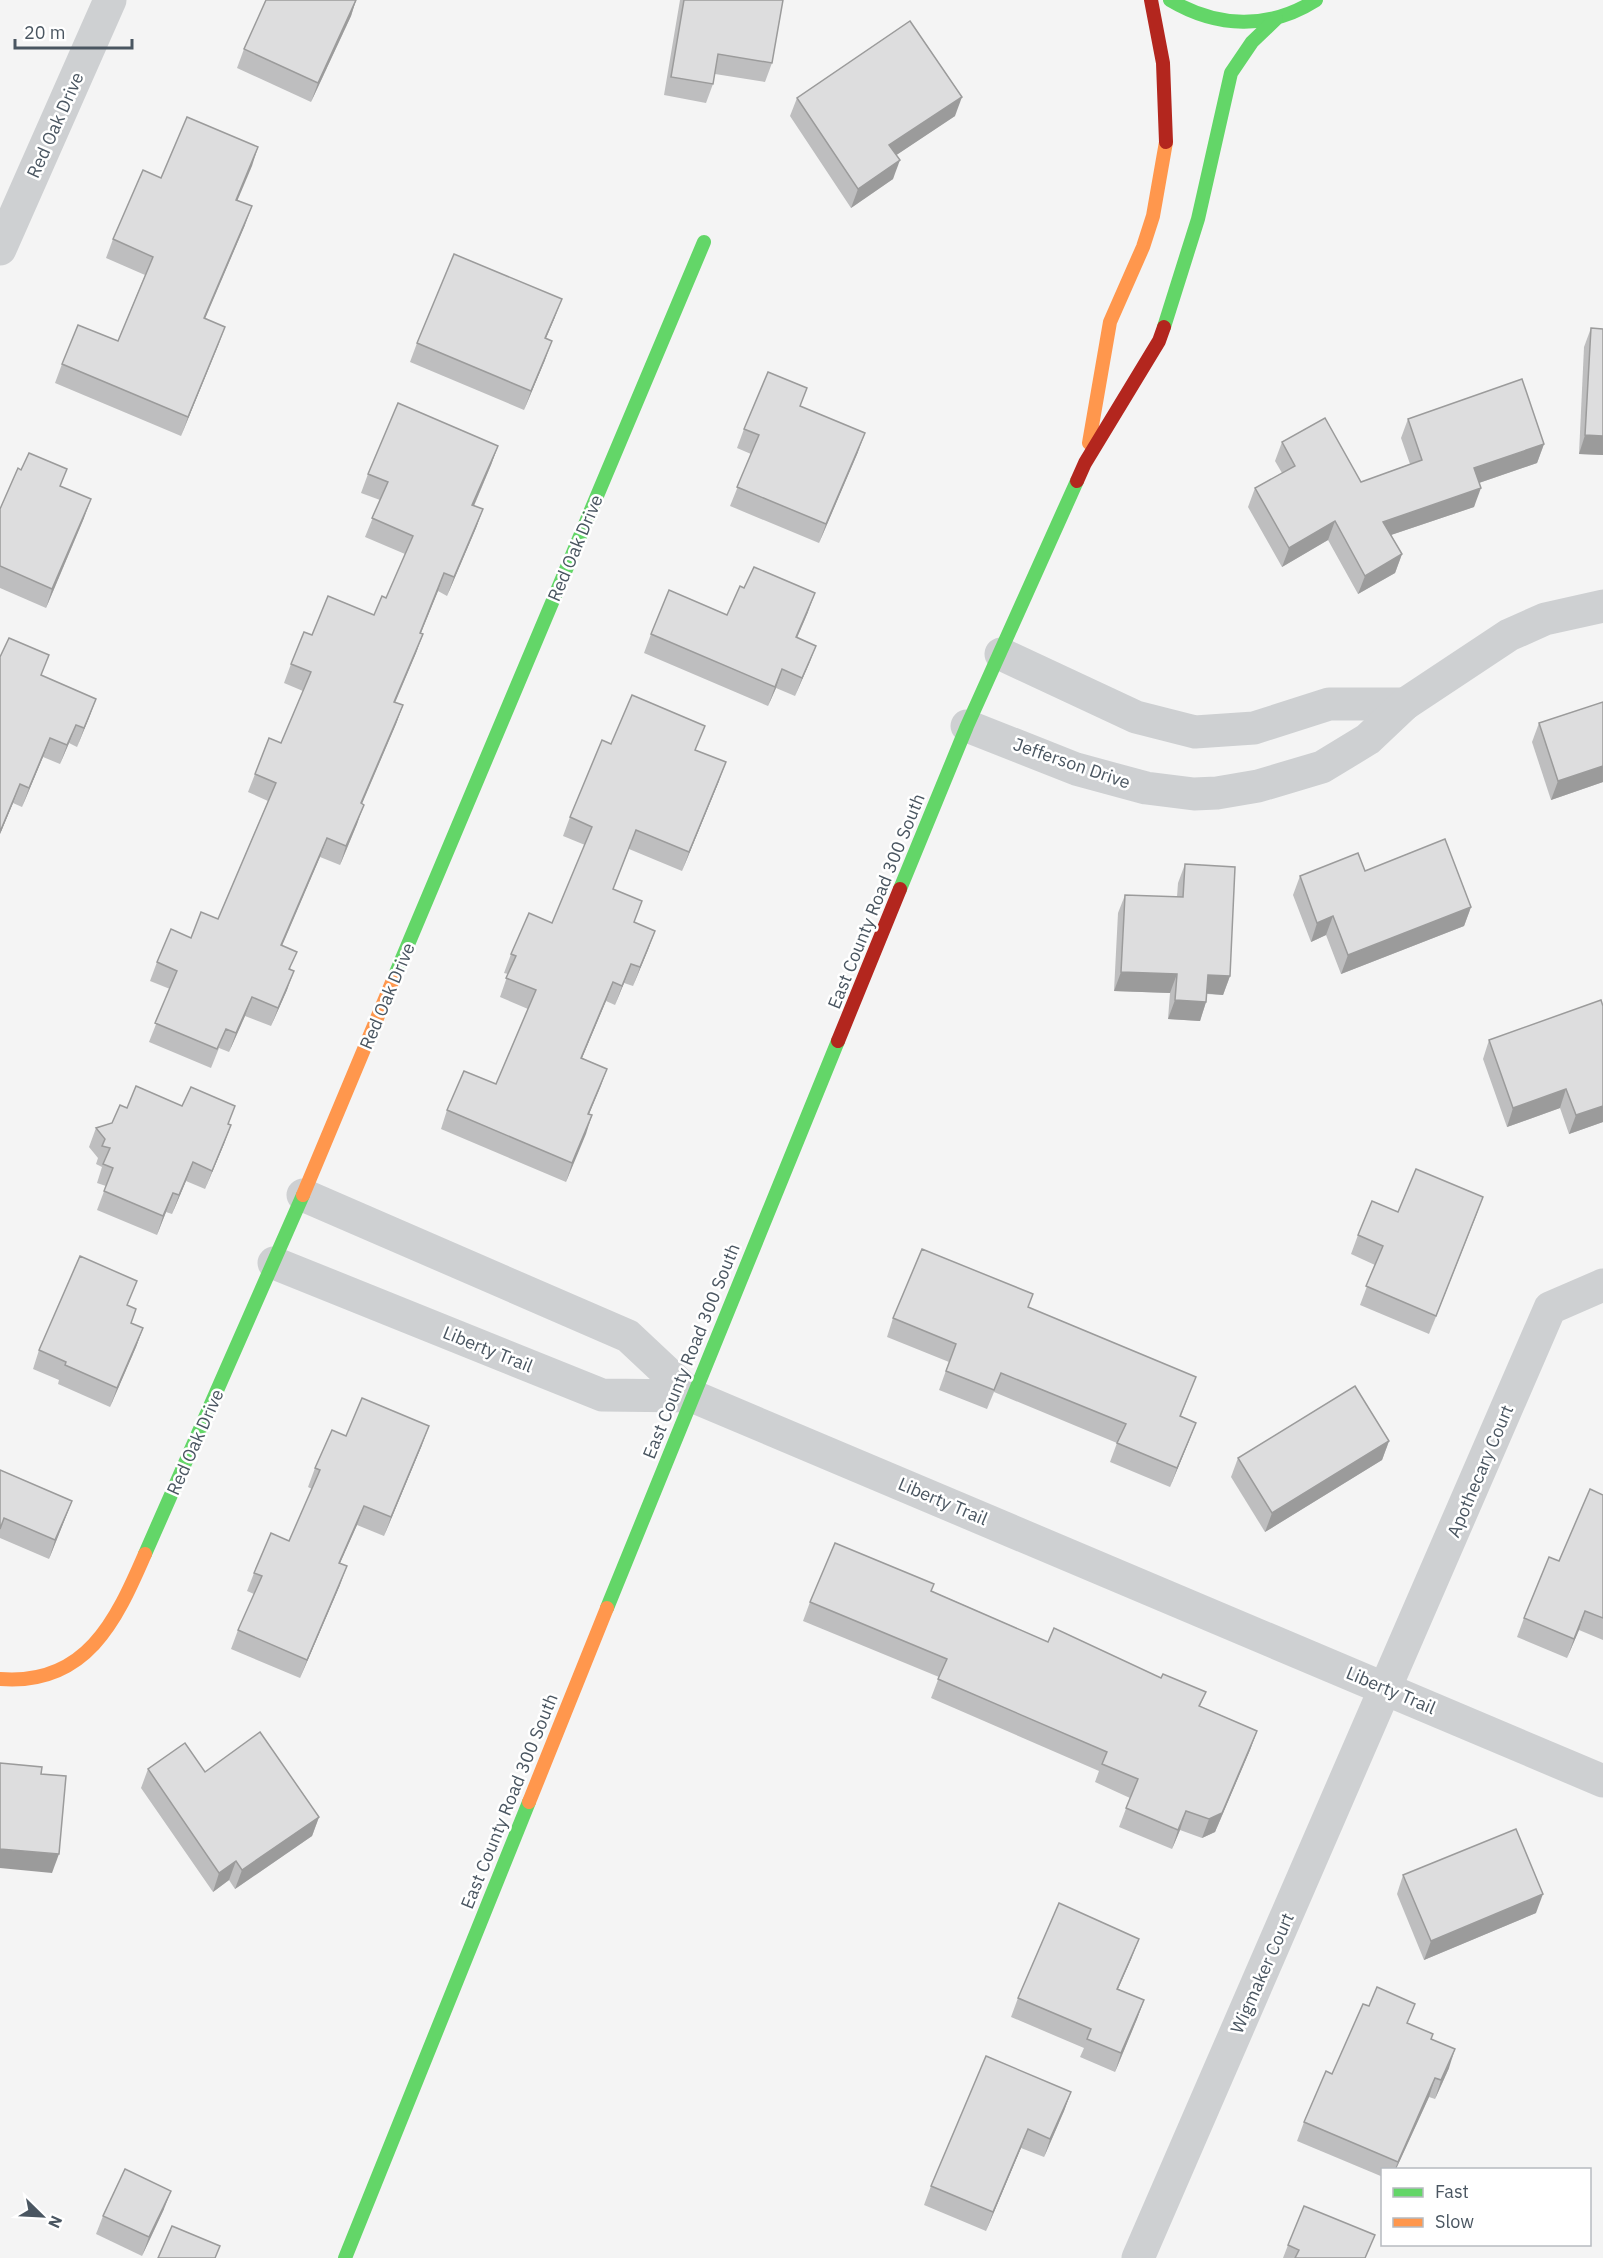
<svg xmlns="http://www.w3.org/2000/svg" width="1603" height="2258" font-family="'IBM Plex Sans',sans-serif">
	<rect width="100%" height="100%" fill="#f4f4f4"/>
	<g fill="none" stroke-linecap="round" stroke-linejoin="round">
		<!-- street -->
		<g stroke="#ced0d2" stroke-width="33">
			<polyline points="0,249 110,0"/>
			<polyline points="1001,654 1136,717 1195,732 1254,728 1329,704 1405,704"/>
			<polyline points="967,726 1076,769 1146,788 1194,794 1217,793 1258,786 1322,767 1368,739 1405,704 1509,635 1545,619 1603,606"/>
			<polyline points="303,1195 628,1336 692,1396"/>
			<polyline points="274,1263 602,1395 692,1396 1603,1781"/>
			<polyline points="1138,2258 1550,1308 1603,1285"/>
		</g>
		<!-- fast -->
		<g stroke="#63d668" stroke-width="14">
			<path d="M1170 0C1217 28 1269 30 1316 0"/>
			<polyline points="1164,327 1198,219 1231,73 1252,42 1276,19"/>
			<polyline points="900,889 967,726 1077,481"/>
			<polyline points="393,980 704,242"/>
			<polyline points="145,1554 303,1195"/>
			<polyline points="607,1608 838,1041"/>
			<polyline points="345,2258 529,1802"/>
		</g>
		<!-- slow -->
		<g stroke="#ff974d" stroke-width="14">
			<polyline points="1089,443 1110,322 1143,247 1153,216 1166,142"/>
			<polyline points="303,1195 393,980"/>
			<path d="M0 1679C86 1686 116 1621 145 1554"/>
			<polyline points="529,1802 607,1608"/>
		</g>
		<!-- jam -->
		<g stroke="#b3261e" stroke-width="14">
			<polyline points="1151,0 1163,63 1166,142"/>
			<polyline points="1077,481 1085,463 1159,341 1164,327"/>
			<polyline points="838,1041 900,889"/>
		</g>
	</g>
	<!-- wall -->
	<g fill="#bebebf">
		<polygon points="356,0 351,16 311,102 237,68 244,49"/>
		<polygon points="680,0 783,0 772,63 765,82 715,74 713,84 706,103 664,95"/>
		<polygon points="797,98 955,116 896,155 893,179 851,208 790,116"/>
		<polygon points="258,147 237,200 245,225 205,319 225,327 181,436 55,383 62,364 118,341 145,275 106,258 113,239 161,178"/>
		<polygon points="555,317 546,338 545,360 524,410 410,362 417,343"/>
		<polygon points="1591,328 1603,329 1603,455 1579,454 1584,347"/>
		<polygon points="807,388 800,406 858,452 819,543 730,506 751,454 737,448 744,429"/>
		<polygon points="1408,419 1544,444 1537,463 1479,483 1474,507 1391,535 1402,554 1395,573 1358,594 1328,540 1282,567 1248,507 1255,488 1282,473 1275,461 1282,442 1361,482 1410,464 1401,438"/>
		<polygon points="498,446 491,465 474,506 483,509 476,528 447,596 438,591 421,633 423,634 416,653 395,703 403,705 396,724 362,804 357,824 340,865 320,857 282,946 291,970 287,990 271,1026 245,1016 229,1052 219,1048 211,1068 149,1042 170,989 150,981 157,962 191,938 218,919 268,801 248,792 255,774 281,743 303,691 284,683 291,664 312,635 374,615 386,598 405,554 365,537 380,500 361,493 368,474"/>
		<polygon points="61,486 84,518 46,608 0,588 0,509"/>
		<polygon points="808,612 797,638 816,646 795,696 776,688 768,706 644,653 651,634 727,615"/>
		<polygon points="0,657 96,699 77,747 69,743 60,764 43,757 22,807 13,803 0,834"/>
		<polygon points="1603,702 1603,782 1551,800 1532,742 1539,723"/>
		<polygon points="611,744 696,750 719,781 682,871 629,849 613,889 634,922 655,931 633,986 624,983 615,1005 606,1001 582,1058 607,1069 589,1114 592,1115 566,1182 441,1129 447,1110 496,1084 528,1009 500,997 508,974 504,973 511,954 552,923 585,845 563,836 570,817"/>
		<polygon points="1185,864 1230,976 1223,995 1207,994 1206,1002 1200,1021 1168,1019 1170,993 1114,991 1118,913 1125,895 1177,897 1178,883"/>
		<polygon points="1365,871 1471,907 1464,926 1341,974 1326,935 1311,942 1293,895 1300,876"/>
		<polygon points="1603,1006 1603,1122 1569,1134 1560,1108 1507,1127 1483,1059 1489,1040"/>
		<polygon points="182,1106 229,1124 224,1144 205,1189 186,1181 172,1214 166,1212 157,1235 97,1210 106,1186 97,1183 102,1167 96,1164 98,1158 89,1147 96,1128 112,1123 127,1108"/>
		<polygon points="1483,1197 1429,1334 1360,1305 1375,1265 1351,1254 1358,1235 1398,1212"/>
		<polygon points="128,1306 131,1323 143,1328 136,1347 110,1407 58,1384 59,1380 33,1369 39,1350"/>
		<polygon points="1028,1307 1189,1395 1181,1416 1196,1423 1170,1487 1110,1462 1117,1443 994,1392 987,1409 939,1390 949,1362 887,1337 893,1318"/>
		<polygon points="346,1436 422,1445 384,1536 357,1525 340,1563 340,1585 300,1678 231,1649 238,1630 254,1594 247,1591 254,1573 289,1541 312,1489 308,1487 315,1468"/>
		<polygon points="1389,1441 1382,1460 1265,1532 1231,1477 1238,1458"/>
		<polygon points="0,1470 72,1501 49,1559 0,1538"/>
		<polygon points="1603,1495 1603,1640 1579,1630 1567,1658 1517,1637 1524,1618 1559,1561"/>
		<polygon points="932,1591 1048,1642 1206,1692 1200,1706 1257,1731 1250,1750 1215,1832 1202,1838 1180,1830 1172,1849 1119,1827 1130,1798 1095,1782 1099,1771 931,1698 939,1677 803,1621 810,1602"/>
		<polygon points="148,1769 205,1772 319,1817 312,1836 235,1889 229,1880 213,1892 141,1788"/>
		<polygon points="1403,1875 1536,1913 1424,1960 1397,1894"/>
		<polygon points="1132,1957 1118,1989 1144,2000 1137,2019 1115,2072 1080,2057 1084,2048 1011,2017 1018,1998"/>
		<polygon points="1408,2023 1431,2039 1449,2068 1435,2099 1429,2097 1396,2169 1383,2169 1383,2177 1297,2141 1304,2122"/>
		<polygon points="1071,2092 1064,2111 1044,2157 1021,2148 986,2231 924,2205 931,2186"/>
		<polygon points="164,2209 142,2256 96,2234 103,2216"/>
		<polygon points="1288,2245 1366,2258 1283,2258"/>
	</g>
	<!-- shaded-wall -->
	<g fill="#9b9b9b">
		<polygon points="356,0 351,16 311,102 318,83"/>
		<polygon points="962,97 955,116 883,164 889,145"/>
		<polygon points="258,147 252,166 230,218 236,200"/>
		<polygon points="900,160 893,179 851,208 858,189"/>
		<polygon points="252,206 245,225 197,337 204,318"/>
		<polygon points="562,299 555,317 538,357 545,338"/>
		<polygon points="225,327 218,346 181,436 188,417"/>
		<polygon points="552,341 545,360 524,410 531,391"/>
		<polygon points="865,433 858,452 819,543 826,524"/>
		<polygon points="1585,435 1603,436 1603,455 1579,454"/>
		<polygon points="1544,444 1537,463 1467,487 1474,468"/>
		<polygon points="498,446 491,465 466,524 472,505"/>
		<polygon points="1481,488 1474,507 1376,540 1383,522"/>
		<polygon points="91,499 84,518 46,608 52,589"/>
		<polygon points="483,509 476,528 447,596 454,577"/>
		<polygon points="1335,521 1328,540 1282,567 1289,548"/>
		<polygon points="1402,554 1395,573 1358,594 1365,576"/>
		<polygon points="444,573 438,591 413,652 420,633"/>
		<polygon points="815,593 808,612 789,656 796,637"/>
		<polygon points="423,634 416,653 387,721 394,702"/>
		<polygon points="816,646 809,664 795,696 802,678"/>
		<polygon points="782,669 776,688 768,706 775,687"/>
		<polygon points="96,699 89,718 77,747 84,728"/>
		<polygon points="403,705 396,724 354,822 361,803"/>
		<polygon points="76,725 69,743 60,764 67,745"/>
		<polygon points="50,738 43,757 22,807 29,788"/>
		<polygon points="726,762 719,781 682,871 689,852"/>
		<polygon points="1603,766 1603,782 1551,800 1558,781"/>
		<polygon points="20,784 13,803 0,834 0,832"/>
		<polygon points="364,805 357,824 340,865 346,846"/>
		<polygon points="327,838 320,857 274,964 281,945"/>
		<polygon points="1471,907 1464,926 1341,974 1348,955"/>
		<polygon points="1333,916 1326,935 1311,942 1317,923"/>
		<polygon points="655,931 648,950 633,986 640,967"/>
		<polygon points="631,964 624,983 615,1005 622,986"/>
		<polygon points="294,971 287,990 271,1026 278,1008"/>
		<polygon points="1121,972 1177,974 1170,993 1114,991"/>
		<polygon points="1208,975 1230,976 1223,995 1201,993"/>
		<polygon points="613,982 606,1001 574,1077 581,1058"/>
		<polygon points="252,997 245,1016 229,1052 236,1033"/>
		<polygon points="1175,1000 1206,1002 1200,1021 1168,1019"/>
		<polygon points="607,1069 600,1088 581,1133 588,1114"/>
		<polygon points="1566,1089 1560,1108 1507,1127 1513,1108"/>
		<polygon points="1603,1106 1603,1122 1569,1134 1576,1115"/>
		<polygon points="592,1115 586,1134 566,1182 572,1163"/>
		<polygon points="231,1125 224,1144 205,1189 212,1171"/>
		<polygon points="193,1162 186,1181 172,1214 179,1195"/>
		<polygon points="173,1193 166,1212 157,1235 163,1216"/>
		<polygon points="1483,1197 1476,1216 1429,1334 1436,1316"/>
		<polygon points="143,1328 136,1347 110,1407 117,1388"/>
		<polygon points="1196,1423 1189,1441 1170,1487 1177,1468"/>
		<polygon points="429,1426 422,1445 384,1536 391,1517"/>
		<polygon points="1389,1441 1382,1460 1265,1532 1272,1513"/>
		<polygon points="72,1501 65,1519 49,1559 55,1540"/>
		<polygon points="364,1506 357,1525 332,1581 339,1563"/>
		<polygon points="347,1566 340,1585 300,1678 307,1660"/>
		<polygon points="1585,1611 1579,1630 1567,1658 1574,1639"/>
		<polygon points="1257,1731 1250,1750 1215,1832 1202,1838 1209,1819"/>
		<polygon points="1186,1811 1180,1830 1172,1849 1178,1830"/>
		<polygon points="319,1817 312,1836 235,1889 242,1870"/>
		<polygon points="0,1849 59,1854 52,1873 0,1868"/>
		<polygon points="236,1861 229,1880 213,1892 219,1873"/>
		<polygon points="1543,1894 1536,1913 1424,1960 1431,1941"/>
		<polygon points="1139,1939 1132,1957 1110,2007 1117,1989"/>
		<polygon points="1144,2000 1137,2019 1115,2072 1121,2053"/>
		<polygon points="1455,2049 1449,2068 1435,2099 1441,2080"/>
		<polygon points="1435,2078 1429,2097 1396,2169 1395,2169"/>
		<polygon points="1071,2092 1064,2111 1044,2157 1050,2139"/>
		<polygon points="1028,2129 1021,2148 986,2231 993,2212"/>
		<polygon points="171,2191 164,2209 142,2256 149,2237"/>
	</g>
	<!-- building -->
	<g fill="#ddddde" stroke="#9b9b9b" stroke-width="1.5">
		<polygon points="266,0 356,0 318,83 244,49"/>
		<polygon points="684,0 783,0 772,63 718,54 713,84 671,77"/>
		<polygon points="910,21 962,97 889,145 900,160 858,189 797,98"/>
		<polygon points="187,117 258,147 236,200 252,206 204,318 225,327 188,417 62,364 78,325 118,341 153,257 113,239 143,170 161,178"/>
		<polygon points="454,254 562,299 545,338 552,341 531,391 417,343"/>
		<polygon points="1591,328 1603,329 1603,436 1585,435"/>
		<polygon points="768,372 807,388 800,406 865,433 826,524 737,487 759,435 744,429"/>
		<polygon points="1522,379 1544,444 1474,468 1481,488 1383,522 1402,554 1365,576 1335,521 1289,548 1255,488 1295,466 1282,442 1325,418 1361,482 1422,460 1408,419"/>
		<polygon points="398,403 498,446 472,505 483,509 454,577 444,573 420,633 423,634 394,702 403,705 361,803 364,805 346,846 327,838 281,945 297,952 289,969 294,971 278,1008 252,997 236,1033 226,1029 217,1049 155,1023 177,971 157,962 171,929 191,938 201,912 218,919 276,783 255,774 269,738 281,743 311,672 291,664 304,632 312,635 328,596 374,615 382,596 386,598 413,536 372,518 388,482 368,474"/>
		<polygon points="29,453 67,469 60,486 91,499 52,589 0,566 0,509 18,468 21,470"/>
		<polygon points="754,567 815,593 796,637 816,646 802,678 782,669 775,687 651,634 669,590 727,615 740,586 744,588"/>
		<polygon points="9,638 49,655 41,675 96,699 84,728 76,725 67,745 50,738 29,788 20,784 0,832 0,657"/>
		<polygon points="632,695 705,726 695,750 726,762 689,852 636,830 613,889 642,901 634,922 655,931 640,967 631,964 622,986 613,982 581,1058 607,1069 588,1114 592,1115 572,1163 447,1110 464,1071 496,1084 536,990 506,978 516,956 511,954 529,913 552,923 592,827 570,817 602,740 611,744"/>
		<polygon points="1603,702 1603,766 1558,781 1539,723"/>
		<polygon points="1445,839 1471,907 1348,955 1333,916 1317,923 1300,876 1358,853 1365,871"/>
		<polygon points="1185,864 1235,867 1230,976 1208,975 1206,1002 1175,1000 1177,974 1121,972 1125,895 1183,897"/>
		<polygon points="1601,1000 1603,1006 1603,1106 1576,1115 1566,1089 1513,1108 1489,1040"/>
		<polygon points="136,1086 182,1106 191,1087 235,1106 228,1124 231,1125 212,1171 193,1162 179,1195 173,1193 163,1216 104,1191 113,1168 103,1164 110,1148 102,1146 105,1139 96,1128 112,1123 120,1105 127,1108"/>
		<polygon points="1416,1169 1483,1197 1436,1316 1366,1286 1383,1246 1358,1235 1372,1201 1398,1212"/>
		<polygon points="922,1249 1033,1294 1028,1307 1196,1377 1180,1416 1196,1423 1177,1468 1117,1443 1126,1424 1001,1373 994,1390 946,1371 956,1344 893,1318"/>
		<polygon points="80,1256 137,1281 127,1305 136,1309 131,1323 143,1328 117,1388 65,1365 66,1362 39,1350"/>
		<polygon points="1355,1386 1389,1441 1272,1513 1238,1458"/>
		<polygon points="362,1398 429,1426 391,1517 364,1506 339,1563 347,1566 307,1660 238,1630 262,1576 254,1573 271,1533 289,1541 320,1470 315,1468 332,1430 346,1436"/>
		<polygon points="0,1470 72,1501 55,1540 4,1518 0,1529"/>
		<polygon points="1590,1489 1603,1495 1603,1618 1585,1611 1574,1639 1524,1618 1549,1557 1559,1561"/>
		<polygon points="835,1543 934,1584 931,1591 1048,1642 1054,1628 1161,1678 1163,1674 1206,1692 1199,1706 1257,1731 1222,1813 1209,1819 1186,1811 1178,1830 1126,1808 1138,1779 1102,1764 1107,1752 938,1679 947,1659 810,1602"/>
		<polygon points="260,1732 319,1817 242,1870 236,1861 219,1873 148,1769 185,1743 205,1772"/>
		<polygon points="0,1763 42,1767 41,1774 66,1776 59,1854 0,1849"/>
		<polygon points="1516,1829 1543,1894 1431,1941 1403,1875"/>
		<polygon points="1059,1903 1139,1939 1117,1989 1144,2000 1121,2053 1087,2039 1091,2029 1018,1998"/>
		<polygon points="1377,1987 1415,2004 1407,2023 1433,2034 1431,2039 1455,2049 1441,2080 1435,2078 1398,2162 1304,2122 1326,2071 1332,2074 1363,2004 1369,2006"/>
		<polygon points="986,2056 1071,2092 1050,2139 1028,2129 993,2212 931,2186"/>
		<polygon points="125,2169 171,2191 149,2237 103,2216"/>
		<polygon points="1304,2206 1375,2235 1365,2258 1295,2258 1299,2250 1288,2245"/>
		<polygon points="172,2226 220,2246 215,2258 158,2258"/>
	</g>
	<g text-anchor="middle" dominant-baseline="central" stroke-width="5" stroke-linejoin="round" paint-order="stroke">
		<!-- street labels -->
		<g font-size="18" fill="#4a5661" stroke="#fff">
			<text transform="translate(55 125) rotate(-66)">Red Oak Drive</text>
			<text transform="translate(575 548) rotate(-67)">Red Oak Drive</text>
			<text transform="translate(1072 763) rotate(19)">Jefferson Drive</text>
			<text transform="translate(876 901) rotate(-68)">East County Road 300 South</text>
			<text transform="translate(387 996) rotate(-67)">Red Oak Drive</text>
			<text transform="translate(488 1349) rotate(22)">Liberty Trail</text>
			<text transform="translate(691 1351) rotate(-68)">East County Road 300 South</text>
			<text transform="translate(195 1442) rotate(-66)">Red Oak Drive</text>
			<text transform="translate(1480 1471) rotate(-67)">Apothecary Court</text>
			<text transform="translate(943 1501) rotate(23)">Liberty Trail</text>
			<text transform="translate(1391 1690) rotate(23)">Liberty Trail</text>
			<text transform="translate(509 1801) rotate(-68)">East County Road 300 South</text>
			<text transform="translate(1262 1973) rotate(-66)">Wigmaker Court</text>
		</g>
	</g>
	<!-- legend -->
	<rect x="1381" y="2168" width="210" height="78" fill="#ffffff" stroke="#b7bbc0" stroke-width="1.5"/>
	<rect x="1393" y="2188" width="30" height="9" fill="#63d668" stroke="#b7bbc0" stroke-width="1.5"/>
	<text x="1435" y="2198" font-size="18" fill="#4a5661">Fast</text>
	<rect x="1393" y="2218" width="30" height="9" fill="#ff974d" stroke="#b7bbc0" stroke-width="1.5"/>
	<text x="1435" y="2228" font-size="18" fill="#4a5661">Slow</text>
	<!-- north arrow -->
	<g transform="translate(42 2216) rotate(114)" stroke="#ffffff" stroke-width="4.5" paint-order="stroke">
	<path d="M0-4.5L10 22L0 15L-10 22Z" fill="#4a5661"/>
	<text y="-9" font-size="16" font-weight="bold" text-anchor="middle" fill="#4a5661">N</text>
	</g>
	<!-- scale -->
	<path d="M15 39v9h117v-9" fill="none" stroke="#4a5661" stroke-width="3"/>
	<text x="24" y="39" font-size="18" fill="#4a5661" stroke="#ffffff" stroke-width="4.5" paint-order="stroke">20 m</text>
</svg>
